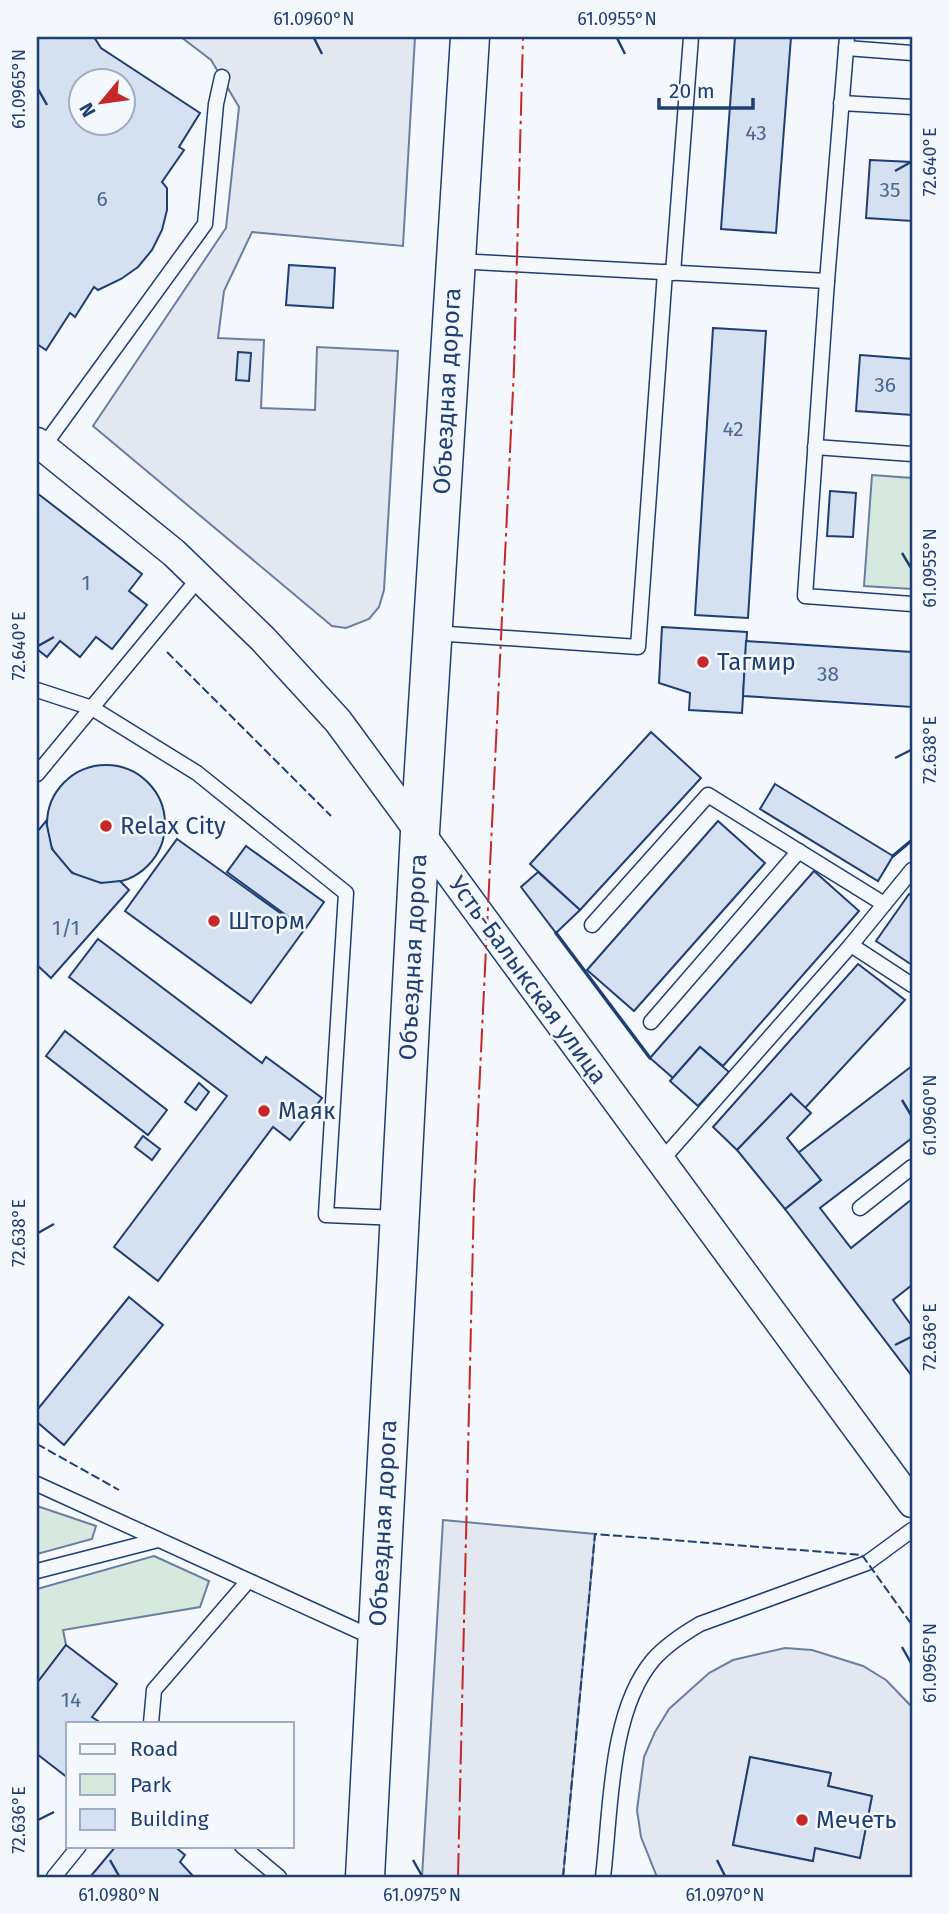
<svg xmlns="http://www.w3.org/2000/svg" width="949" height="1914" font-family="'Fira Sans',sans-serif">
	<rect width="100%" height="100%" fill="#f4f7fb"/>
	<!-- green -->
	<g fill="#d7e8df" stroke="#687fa3" stroke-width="2">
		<polygon points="872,475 912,478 912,589 864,586"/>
		<polygon points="37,1506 96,1526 92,1539 37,1554"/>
		<polygon points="154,1556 209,1581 200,1607 63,1630 66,1645 37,1683 37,1589"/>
	</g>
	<!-- parking -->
	<g fill="#e3e8f0" stroke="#687fa3" stroke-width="2" fill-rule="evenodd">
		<polygon points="181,37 415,37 403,246 252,232 224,291 218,338 264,340 261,408 315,410 317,347 398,351 384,590 379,607 369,619 346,628 332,626 93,426 226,228 239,107 211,60"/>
		<polygon points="443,1520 595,1534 563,1877 422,1877"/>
		<path d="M785 1648 812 1650 863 1666 886 1680 912 1707V1877H657L641 1837 637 1810 644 1757 655 1732 669 1709 709 1673 733 1660ZM750 1757 831 1773 828 1786 872 1796 860 1857 815 1848 812 1861 733 1845Z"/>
	</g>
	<!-- building -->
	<g fill="#d5e0f0" stroke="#1d3f73" stroke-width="2" fill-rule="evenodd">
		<path d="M37 37H94L101 48 200 113 179 147 184 150 162 182 167 188V210L162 230 152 250 138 267 121 279 98 290 94 287 75 317 70 313 46 350 37 344ZM80 80H122V122H80Z"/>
		<polygon points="735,37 791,37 776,233 721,229"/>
		<polygon points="870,160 912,162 912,221 866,218"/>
		<polygon points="289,265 335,268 333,308 286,305"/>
		<polygon points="713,328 766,331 748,618 695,615"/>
		<polygon points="238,352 251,353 249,381 236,380"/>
		<polygon points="860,355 912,359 912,415 856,411"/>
		<polygon points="830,491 856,493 853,537 827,536"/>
		<polygon points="37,493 142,574 129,591 147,605 112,649 96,637 80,657 60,641 47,657 37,649"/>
		<polygon points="662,627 747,632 742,713 689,710 690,693 659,683"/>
		<polygon points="746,641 912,652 912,707 743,696"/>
		<polygon points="651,732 701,778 580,910 530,864"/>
		<circle cx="106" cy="824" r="59"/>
		<polygon points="775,784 893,856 878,881 760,809"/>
		<polygon points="46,821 52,849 72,873 101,883 120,881 129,890 51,978 37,965 37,832"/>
		<polygon points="718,821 765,863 634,1011 587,970"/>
		<polygon points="177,839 304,930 251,1003 125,911"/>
		<polygon points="246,846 324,902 305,929 227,872"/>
		<polygon points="814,871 859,911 723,1066 700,1047 673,1078 650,1058"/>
		<polygon points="538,872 580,910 556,933 521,887"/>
		<polygon points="909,894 912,896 912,965 876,941"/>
		<polygon points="98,939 262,1063 266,1057 322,1098 290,1140 273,1127 158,1281 114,1247 227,1096 69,977"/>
		<polygon points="858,964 905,1000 805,1108 791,1094 737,1150 713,1127"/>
		<polygon points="65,1031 167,1110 148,1135 46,1056"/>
		<polygon points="700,1047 729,1072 698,1106 670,1081"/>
		<polygon points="912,1066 912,1138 820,1208 851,1248 912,1199 912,1285 893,1300 912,1326 912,1376 785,1209 821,1180 798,1153"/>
		<polygon points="199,1083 209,1092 196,1110 185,1102"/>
		<polygon points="791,1094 811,1113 787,1138 821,1180 785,1209 737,1150"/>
		<polygon points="143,1136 160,1149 152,1160 135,1147"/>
		<polygon points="129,1297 163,1325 64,1445 37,1422 37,1410"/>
		<polygon points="66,1645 117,1684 92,1717 101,1723 68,1723 68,1778 37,1754 37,1683"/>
		<polygon points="750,1757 831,1773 828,1786 872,1796 860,1858 815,1848 813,1861 733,1845"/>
		<polygon points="116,1846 174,1846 185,1855 180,1862 194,1877 90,1877"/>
	</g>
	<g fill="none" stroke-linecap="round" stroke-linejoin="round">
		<!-- lane casing -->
		<g stroke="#1d3f73" stroke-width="17">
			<g id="lane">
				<polyline points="846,48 912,53"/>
				<polyline points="841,103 912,107"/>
				<polyline points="457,261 827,281 847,37"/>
				<polyline points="673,273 691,37"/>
				<polyline points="827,281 805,596 912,604"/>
				<polyline points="43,447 205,224 216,104 222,77"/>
				<polyline points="815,447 912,454"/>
				<polyline points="434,633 638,647 665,272"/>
				<polyline points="37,690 92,708 197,773 346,893 326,1215 399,1218"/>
				<polyline points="37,774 199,578"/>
				<polyline points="592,925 708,795 884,904"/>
				<polyline points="851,945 912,870"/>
				<polyline points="651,1022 799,851"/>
				<polyline points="661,1161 851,945 912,985"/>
				<polyline points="860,1208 912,1167"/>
				<polyline points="37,1484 376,1639"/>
				<polyline points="37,1571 158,1540"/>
				<polyline points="151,1723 154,1690 248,1581"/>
				<polyline points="242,1846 279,1877"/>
				<polyline points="54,1877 79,1846"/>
				<path d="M603 1877C611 1812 609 1712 653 1660 666 1645 683 1634 700 1624L867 1563 912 1530"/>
			</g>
		</g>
		<!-- street casing -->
		<g stroke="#1d3f73" stroke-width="31">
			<polyline id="street" points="37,442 174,553 263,639 338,721 912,1503"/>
		</g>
		<!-- primary casing -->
		<g stroke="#1d3f73" stroke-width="41">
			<polyline id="primary" points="365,1877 420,832 470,37"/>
		</g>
		<!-- lane -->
		<use href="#lane" stroke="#f4f7fb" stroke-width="14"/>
		<!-- street -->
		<use href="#street" stroke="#f4f7fb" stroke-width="28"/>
		<!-- primary -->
		<use href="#primary" stroke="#f4f7fb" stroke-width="38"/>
		<!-- fence -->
		<g stroke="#1d3f73" stroke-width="2" stroke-dasharray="9 3.5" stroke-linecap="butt">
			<polyline points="167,652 331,816"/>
			<polyline points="37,1444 119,1490"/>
			<polyline points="563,1877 595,1534 862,1555 912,1625"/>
		</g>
		<!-- wall -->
		<g stroke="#1d3f73" stroke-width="3.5">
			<polyline points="893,856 912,840"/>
			<polyline points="556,933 650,1058"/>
		</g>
		<!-- power -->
		<polyline stroke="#c62828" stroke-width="2" stroke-dasharray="24 5 3.5 5" stroke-linecap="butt" points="458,1877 474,1197 514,369 523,37"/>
	</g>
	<!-- ticks -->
	<path fill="none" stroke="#1d3f73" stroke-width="2.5" d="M314 38 322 54M617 38 625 54M38 89 47 105M895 171 911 162M902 553 911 568M38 646 54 637M895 758 911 750M902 1100 911 1115M38 1233 54 1224M895 1345 911 1337M902 1647 911 1663M38 1820 54 1812M110 1860 119 1876M413 1860 422 1876M717 1860 725 1876"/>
	<!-- markers -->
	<g fill="#c62828" stroke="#f4f7fb" stroke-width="2.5">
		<circle cx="703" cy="662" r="7"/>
		<circle cx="106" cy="826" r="7"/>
		<circle cx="214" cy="921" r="7"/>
		<circle cx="264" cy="1111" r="7"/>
		<circle cx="802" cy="1820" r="7"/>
	</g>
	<g text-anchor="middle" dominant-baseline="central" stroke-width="5" stroke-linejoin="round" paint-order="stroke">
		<!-- number labels -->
		<g font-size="21" fill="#4b6792">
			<text x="756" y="133">43</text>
			<text x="890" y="190">35</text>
			<text x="102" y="199">6</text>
			<text x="885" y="385">36</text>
			<text x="733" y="429">42</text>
			<text x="86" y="583">1</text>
			<text x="828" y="674">38</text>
			<text x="66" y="928">1/1</text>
			<text x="71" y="1700">14</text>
		</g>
		<!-- street labels -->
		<g font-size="24" fill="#1d3f73" stroke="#f4f7fb">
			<text transform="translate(447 391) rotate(-87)">Объездная дорога</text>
			<text transform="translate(413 957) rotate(-87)">Объездная дорога</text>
			<text transform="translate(528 980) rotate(54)">Усть-Балыкская улица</text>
			<text transform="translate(383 1523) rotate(-87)">Объездная дорога</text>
		</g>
		<!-- poi labels -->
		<g font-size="24" fill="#1d3f73" stroke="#f4f7fb" text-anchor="start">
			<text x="717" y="662">Тагмир</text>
			<text x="120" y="826">Relax City</text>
			<text x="228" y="921">Шторм</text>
			<text x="278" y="1111">Маяк</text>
			<text x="816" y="1820">Мечеть</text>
		</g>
	</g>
	<!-- border -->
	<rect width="949" height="1914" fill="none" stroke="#f4f7fb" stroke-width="77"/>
	<!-- legend -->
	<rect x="66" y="1722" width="228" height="126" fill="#f4f7fb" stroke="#9eadc5" stroke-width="2"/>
	<rect x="80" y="1744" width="35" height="10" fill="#f4f7fb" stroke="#9eadc5" stroke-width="2"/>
	<text x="130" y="1756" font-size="21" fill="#1d3f73">Road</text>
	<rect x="80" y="1774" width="35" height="21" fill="#d7e8df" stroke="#9eadc5" stroke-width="2"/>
	<text x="130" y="1792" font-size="21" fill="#1d3f73">Park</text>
	<rect x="80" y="1809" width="35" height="21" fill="#d5e0f0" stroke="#9eadc5" stroke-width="2"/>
	<text x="130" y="1826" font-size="21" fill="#1d3f73">Building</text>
	<!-- north arrow -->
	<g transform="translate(102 102) rotate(241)"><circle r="33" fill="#f4f7fb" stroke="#9eadc5" stroke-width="2"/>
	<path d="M0-5L12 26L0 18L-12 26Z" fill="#c62828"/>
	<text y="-10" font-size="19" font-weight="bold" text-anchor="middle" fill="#1d3f73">N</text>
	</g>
	<!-- scale -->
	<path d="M659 98v10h94v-10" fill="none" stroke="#1d3f73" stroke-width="3.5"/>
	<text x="669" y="98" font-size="21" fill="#1d3f73" stroke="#f4f7fb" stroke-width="5" paint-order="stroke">20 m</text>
	<rect x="38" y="38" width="873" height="1838" fill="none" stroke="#1d3f73" stroke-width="2.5"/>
	<g font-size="18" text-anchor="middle" fill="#1d3f73">
		<text x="314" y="25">61.0960°N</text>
		<text x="617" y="25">61.0955°N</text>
		<text transform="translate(19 89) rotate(-90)" y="6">61.0965°N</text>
		<text transform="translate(930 162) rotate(-90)" y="6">72.640°E</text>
		<text transform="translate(930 568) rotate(-90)" y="6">61.0955°N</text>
		<text transform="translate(19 646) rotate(-90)" y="6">72.640°E</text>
		<text transform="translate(930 750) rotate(-90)" y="6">72.638°E</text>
		<text transform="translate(930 1115) rotate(-90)" y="6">61.0960°N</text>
		<text transform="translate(19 1233) rotate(-90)" y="6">72.638°E</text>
		<text transform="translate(930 1337) rotate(-90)" y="6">72.636°E</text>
		<text transform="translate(930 1663) rotate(-90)" y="6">61.0965°N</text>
		<text transform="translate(19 1820) rotate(-90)" y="6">72.636°E</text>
		<text x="119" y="1901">61.0980°N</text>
		<text x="422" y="1901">61.0975°N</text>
		<text x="725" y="1901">61.0970°N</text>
	</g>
</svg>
